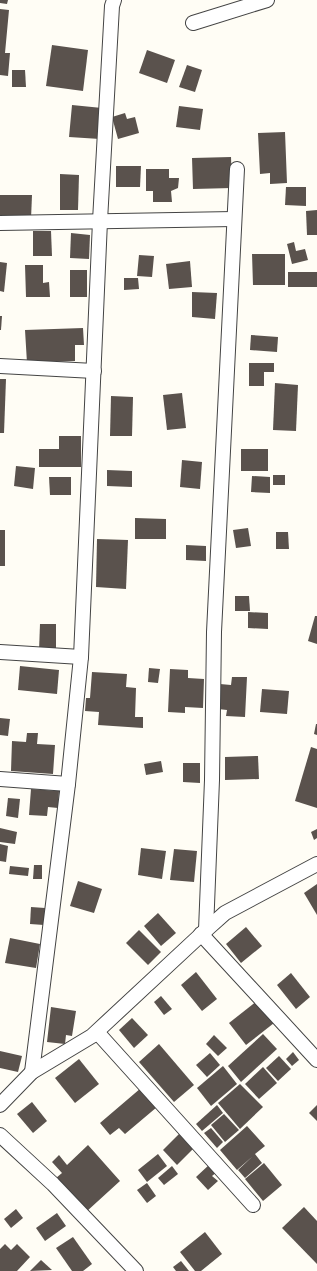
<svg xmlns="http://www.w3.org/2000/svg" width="317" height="1271" font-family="'Noto Serif',serif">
	<rect width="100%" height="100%" fill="#fffdf5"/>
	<!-- building -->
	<g fill="#5a524d">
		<polygon points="0,0 8,0 7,4 0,3"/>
		<polygon points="0,9 9,10 5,53 10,53 8,76 0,75"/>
		<polygon points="52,45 88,50 83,91 46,86"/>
		<polygon points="147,50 175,60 167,83 139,73"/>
		<polygon points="187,65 202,70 195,92 179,87"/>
		<polygon points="12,70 25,70 26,87 12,87"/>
		<polygon points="72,105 102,108 100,139 69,137"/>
		<polygon points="179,106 203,109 200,130 176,127"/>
		<polygon points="125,113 127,119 135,117 139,133 118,139 112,117"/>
		<polygon points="285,132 287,183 270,184 270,173 260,174 258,133"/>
		<polygon points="231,157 232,188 193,189 192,158"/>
		<polygon points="116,166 141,166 140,187 116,187"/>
		<polygon points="146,169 169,169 169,178 179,178 178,188 171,191 172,202 153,202 153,191 146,191"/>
		<polygon points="60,174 79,175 78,210 60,210"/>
		<polygon points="286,187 306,187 306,206 285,205"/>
		<polygon points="0,195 32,195 31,219 0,219"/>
		<polygon points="317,210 317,235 307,235 306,211"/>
		<polygon points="33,231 51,231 52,256 33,256"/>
		<polygon points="71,233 90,235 89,259 70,258"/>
		<polygon points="294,242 296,251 305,249 308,260 292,264 287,244"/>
		<polygon points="252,254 285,254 285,285 253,285"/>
		<polygon points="139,255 154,256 152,277 137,276"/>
		<polygon points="190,261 192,287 169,289 166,264"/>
		<polygon points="0,262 7,263 4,292 0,291"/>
		<polygon points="25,265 43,265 43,283 49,282 50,297 26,297"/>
		<rect x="70" y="270" width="17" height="27"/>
		<rect x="288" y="272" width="29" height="15"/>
		<polygon points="124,278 138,278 139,289 124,290"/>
		<polygon points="192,292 217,293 215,319 192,317"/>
		<polygon points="0,316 2,316 1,330 0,330"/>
		<polygon points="83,328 84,345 75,345 75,361 27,363 25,330"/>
		<polygon points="251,335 278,337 277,352 250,350"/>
		<polygon points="249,363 274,363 274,372 264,372 264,386 249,386"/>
		<polygon points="0,379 6,379 4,433 0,433"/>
		<polygon points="275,383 298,385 296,431 273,430"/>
		<polygon points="182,393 186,428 167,430 163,395"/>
		<polygon points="111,396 133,397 132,436 110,436"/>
		<polygon points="59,436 81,436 81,467 39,467 39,449 59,449"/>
		<rect x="241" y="449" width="27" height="22"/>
		<polygon points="182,460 202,462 200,489 180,487"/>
		<polygon points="16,466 35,468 33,489 14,486"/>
		<polygon points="107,470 132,471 132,487 107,486"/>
		<rect x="273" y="475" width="12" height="10"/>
		<polygon points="252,476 270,477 270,493 251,492"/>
		<polygon points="49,477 71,477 71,495 50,495"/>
		<polygon points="135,518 166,519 166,539 135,539"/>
		<polygon points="248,528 251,546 236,548 233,530"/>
		<rect x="0" y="530" width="5" height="36"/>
		<polygon points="276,532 288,532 289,549 276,549"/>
		<polygon points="97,539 128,540 126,589 96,587"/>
		<polygon points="186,545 206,546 206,561 186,560"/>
		<polygon points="235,596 249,596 250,611 235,611"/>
		<polygon points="248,612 268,613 268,629 248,628"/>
		<polygon points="315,616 317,616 317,644 308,641"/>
		<polygon points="40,624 56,624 56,651 39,651"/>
		<polygon points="20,666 59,670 57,694 18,690"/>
		<polygon points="149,668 160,669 158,683 148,682"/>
		<polygon points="170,669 188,670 188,678 204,679 203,708 185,707 185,713 168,712"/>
		<polygon points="92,672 127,674 126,687 136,688 135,717 143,717 143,728 98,725 99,712 85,711 86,698 90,698"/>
		<polygon points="232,677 247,677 245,717 226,716 227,710 218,709 220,684 231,685"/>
		<polygon points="262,689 289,691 287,714 260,712"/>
		<polygon points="0,718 10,719 8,736 0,735"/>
		<polygon points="316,724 317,724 317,735 314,734"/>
		<polygon points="27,733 38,733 37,744 55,745 53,774 11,771 12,741 26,742"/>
		<polygon points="311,747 317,749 317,808 295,801"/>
		<polygon points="258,756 259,779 225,780 225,757"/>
		<polygon points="161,761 163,772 146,775 144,764"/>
		<polygon points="183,763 200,763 200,783 183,782"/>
		<polygon points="31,789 59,791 58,808 48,807 47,816 29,815"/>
		<polygon points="8,798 20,799 18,818 6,816"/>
		<polygon points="0,828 17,832 15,844 0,842"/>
		<polygon points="317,829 317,838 314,840 311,832"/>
		<polygon points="0,844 8,846 6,862 0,861"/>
		<polygon points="141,848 166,851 162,879 138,875"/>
		<polygon points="174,849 197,851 194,882 170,880"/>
		<polygon points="34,865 42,865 42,879 33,879"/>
		<polygon points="10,866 29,868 28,876 9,874"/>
		<polygon points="78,881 102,889 94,913 70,906"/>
		<polygon points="317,884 317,915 304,893"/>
		<polygon points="31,907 45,908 44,925 30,924"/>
		<polygon points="158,913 176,933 161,946 144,926"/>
		<polygon points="246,927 262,946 241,963 226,944"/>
		<polygon points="139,930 161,952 148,965 126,943"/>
		<polygon points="10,938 40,944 36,968 5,963"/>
		<polygon points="196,972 217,999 202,1011 181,985"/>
		<polygon points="291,973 310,997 296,1009 277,985"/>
		<polygon points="161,996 172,1009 164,1015 154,1002"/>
		<polygon points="257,1001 274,1023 246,1045 229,1023"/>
		<polygon points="51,1007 76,1011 72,1036 66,1035 65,1044 47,1042"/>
		<polygon points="132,1018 148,1035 134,1048 119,1030"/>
		<polygon points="263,1034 277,1049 241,1082 228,1066"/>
		<polygon points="214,1035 227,1048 218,1056 206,1044"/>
		<polygon points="159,1044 194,1085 174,1102 139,1062"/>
		<polygon points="0,1051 22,1056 18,1072 0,1068"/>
		<polygon points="293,1052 299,1060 292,1066 286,1059"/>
		<polygon points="210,1053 220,1065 207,1077 196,1065"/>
		<polygon points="279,1056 291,1069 278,1081 266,1068"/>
		<polygon points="79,1059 99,1084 75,1103 55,1078"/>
		<polygon points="223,1066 237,1084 211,1106 197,1088"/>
		<polygon points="263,1067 277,1083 259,1099 245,1084"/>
		<polygon points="240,1084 263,1107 240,1129 218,1103"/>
		<polygon points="141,1088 157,1107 125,1134 119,1128 110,1135 100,1123"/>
		<polygon points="32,1102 47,1121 33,1133 17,1114"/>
		<polygon points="217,1105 223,1113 202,1131 196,1124"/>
		<polygon points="317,1105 317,1121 309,1113"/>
		<polygon points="224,1114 239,1130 225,1142 211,1125"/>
		<polygon points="247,1126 265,1146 255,1154 262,1163 245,1178 238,1170 253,1156 237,1170 220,1150"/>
		<polygon points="211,1128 223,1142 217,1148 204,1133"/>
		<polygon points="179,1134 193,1149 177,1165 163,1150"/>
		<polygon points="88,1145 120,1181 86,1212 56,1178 62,1173 52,1162 59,1155 67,1165"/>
		<polygon points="158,1154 167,1166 147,1182 138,1170"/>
		<polygon points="264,1163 282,1185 263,1201 245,1179"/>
		<polygon points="210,1164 217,1172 212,1176 218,1181 208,1190 196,1177"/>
		<polygon points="172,1166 178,1174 164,1185 158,1178"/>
		<polygon points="147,1183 156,1196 147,1203 137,1190"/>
		<polygon points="304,1207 317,1221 317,1264 282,1228"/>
		<polygon points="16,1209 23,1218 11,1228 4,1219"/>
		<polygon points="57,1213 66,1226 45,1241 36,1228"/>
		<polygon points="205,1232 222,1254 201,1271 195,1271 180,1252"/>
		<polygon points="73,1237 92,1264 83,1271 72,1271 56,1248"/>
		<polygon points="5,1244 11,1250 17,1244 30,1257 17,1271 0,1271 0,1249"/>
		<polygon points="41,1260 52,1270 30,1271"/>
		<polygon points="181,1261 189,1271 176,1271 173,1267"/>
	</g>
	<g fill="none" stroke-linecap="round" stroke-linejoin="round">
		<!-- street casing -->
		<g stroke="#444" stroke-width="16">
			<g id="street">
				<polyline points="193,23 267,0"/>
				<polyline points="0,223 234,219"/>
				<polyline points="0,366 94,371"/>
				<polyline points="0,652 81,657"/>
				<polyline points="0,779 68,784"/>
				<polyline points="206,930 212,780 214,632 237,169"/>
				<polyline points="201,934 317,1060"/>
				<polyline points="97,1032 253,1205"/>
				<polyline points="32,1072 68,784 81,657 100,221 112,6 114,0"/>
				<polyline points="0,1105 32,1072 92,1036 206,930 225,913 317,864"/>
				<polyline points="0,1135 53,1184 136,1271"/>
			</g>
		</g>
		<!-- street -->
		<use href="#street" stroke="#fff" stroke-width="14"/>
	</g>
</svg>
